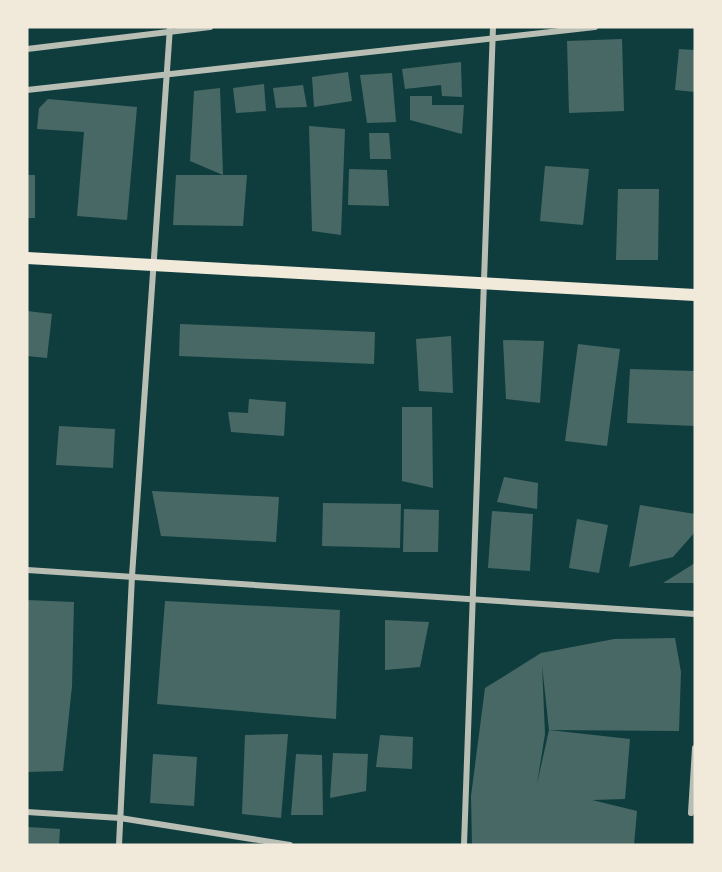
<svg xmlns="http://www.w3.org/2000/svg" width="722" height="872" font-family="'Alegreya Sans',sans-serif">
	<rect width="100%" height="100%" fill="#0f3d3e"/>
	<!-- building -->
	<g fill="#486865">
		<polygon points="622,39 624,111 569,113 567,41"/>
		<polygon points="679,49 695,50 695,92 675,90"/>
		<polygon points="461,62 462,97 442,96 441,85 405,89 402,69"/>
		<polygon points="348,72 352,101 314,107 312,77"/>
		<polygon points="392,73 396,122 367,123 360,75"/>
		<polygon points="264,84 266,111 236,113 233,88"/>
		<polygon points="303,85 307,107 276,108 273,88"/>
		<polygon points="220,88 223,175 247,175 243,226 173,225 176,175 223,175 190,161 194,91"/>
		<polygon points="410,96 432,96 432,105 464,105 462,134 410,120"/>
		<polygon points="48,99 137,107 127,220 77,216 84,132 37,129 39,108"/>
		<polygon points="309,126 345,129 341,235 312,231"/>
		<polygon points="369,133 389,133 391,159 370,159"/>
		<polygon points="545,166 589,169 583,225 540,221"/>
		<polygon points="349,169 387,170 389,206 348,205"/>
		<rect x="27" y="175" width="8" height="43"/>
		<polygon points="618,189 659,189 658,260 616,260"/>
		<polygon points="27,311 52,314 47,358 27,356"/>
		<polygon points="180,324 375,332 374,364 179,356"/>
		<polygon points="451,336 453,393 419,391 416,339"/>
		<polygon points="503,340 544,341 540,403 506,399"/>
		<polygon points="578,344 620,349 607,446 565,441"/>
		<polygon points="630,369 695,371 695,426 627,423"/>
		<polygon points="249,399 286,402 284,436 231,432 228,412 248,413"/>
		<polygon points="402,407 432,407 433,488 402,481"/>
		<polygon points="59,426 115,429 113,468 56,465"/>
		<polygon points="504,477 538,483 537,509 497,502"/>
		<polygon points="152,491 279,497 276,542 161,536"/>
		<polygon points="323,503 401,504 400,548 322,546"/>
		<polygon points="640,505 695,514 695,532 673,557 629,567"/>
		<polygon points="404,509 439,510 438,552 403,552"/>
		<polygon points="492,511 533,514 530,571 488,568"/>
		<polygon points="577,519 608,525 599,573 569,568"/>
		<polygon points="695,563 695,583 663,583"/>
		<polygon points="27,600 74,602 72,686 63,771 27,772"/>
		<polygon points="165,601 340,610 336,719 157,704"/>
		<polygon points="385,620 429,622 420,667 385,670"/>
		<polygon points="675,638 681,672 679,731 549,730 542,665 545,734 537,784 549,730 630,739 625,799 592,800 637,811 634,845 472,845 471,796 485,688 541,653 614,639"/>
		<polygon points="288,734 281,818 242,814 245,735"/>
		<polygon points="380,735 413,737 412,769 376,767"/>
		<polygon points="333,753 368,754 366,791 330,798"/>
		<polygon points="153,754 197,757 194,806 150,803"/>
		<polygon points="296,754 322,755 323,815 291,815"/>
		<polygon points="27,827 60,829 59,845 27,845"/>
	</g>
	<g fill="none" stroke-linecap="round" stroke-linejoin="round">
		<!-- minor -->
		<g stroke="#b8beb3" stroke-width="6">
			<polyline points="27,49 210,27"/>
			<polyline points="27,90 595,27"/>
			<polyline points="27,570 695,614"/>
			<polyline points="27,812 120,818 290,845"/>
			<polyline points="691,813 695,748"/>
			<polyline points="119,845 132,576 170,27"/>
			<polyline points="464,845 493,27"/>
		</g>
		<!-- secondary -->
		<polyline stroke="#f1e9da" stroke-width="12" points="27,258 695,295"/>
	</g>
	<!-- border -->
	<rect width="722" height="872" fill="none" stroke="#f1e9da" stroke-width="57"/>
</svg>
